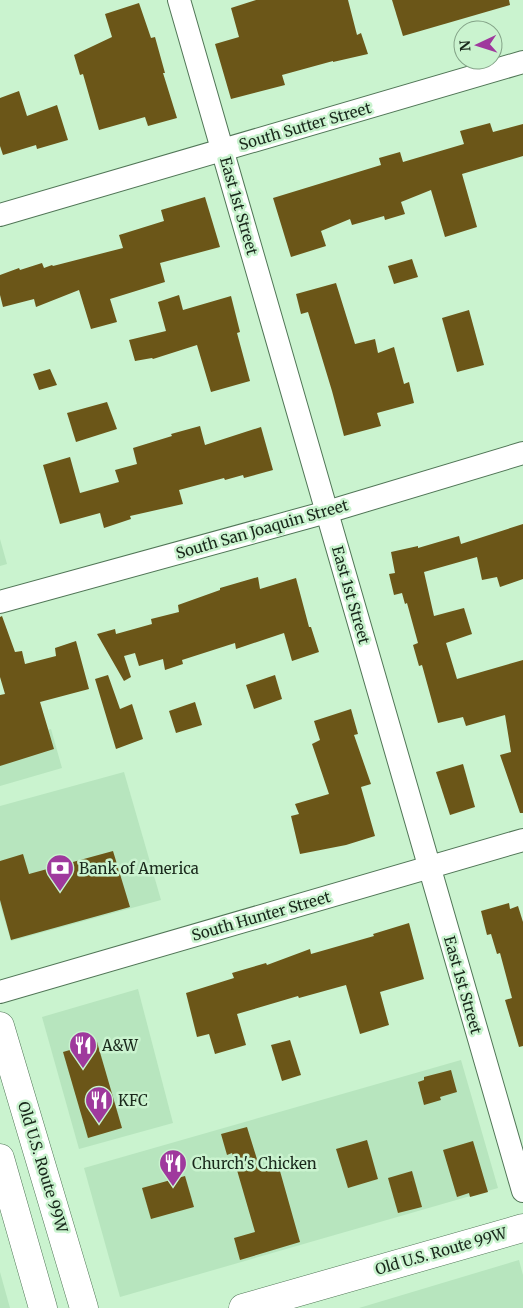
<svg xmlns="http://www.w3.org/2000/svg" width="523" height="1308" font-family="Merriweather,serif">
	<rect width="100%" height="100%" fill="#caf3cf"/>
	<!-- built -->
	<g fill="#b7e5be">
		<polygon points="0,539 7,564 0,566"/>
		<polygon points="51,729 62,768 0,786 0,736 2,742"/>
		<polygon points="124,772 161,900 11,941 0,904 0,806"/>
		<polygon points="138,989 173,1123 79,1149 42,1017"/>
		<polygon points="461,1060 498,1188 120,1297 84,1168"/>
		<polygon points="519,1260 523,1275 523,1308 359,1308"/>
		<polygon points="0,1272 10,1308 0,1308"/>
	</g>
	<!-- building -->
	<g fill="#6b5618">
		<polygon points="256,0 348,0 357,35 361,33 368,54 333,62 333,61 282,75 285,85 231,99 215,44 239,37 231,8"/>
		<polygon points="392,0 509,0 510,5 403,36"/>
		<polygon points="139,3 151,38 155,37 165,73 163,73 177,118 148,126 145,117 99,130 83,74 80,75 74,55 112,37 105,14"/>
		<polygon points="19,91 27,116 57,105 68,140 37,149 36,145 3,155 0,146 0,98"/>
		<polygon points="490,123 493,132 523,124 523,156 462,174 477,227 445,237 431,190 401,202 405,214 385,220 384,216 352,225 350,219 321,231 326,246 291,257 273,198 381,165 379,158 400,152 403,162 464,144 460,131"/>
		<polygon points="205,197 220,247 160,263 165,282 110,299 117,322 91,329 79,290 36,307 34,299 3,307 0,295 0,275 19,268 20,270 42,263 44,268 52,265 53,266 123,248 119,235 164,221 161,210"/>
		<polygon points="412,259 418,277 394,284 388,266"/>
		<polygon points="336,283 355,344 375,339 378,353 394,347 404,384 409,382 414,403 377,413 381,426 344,436 332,391 308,312 301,314 296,294"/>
		<polygon points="179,295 183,310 231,296 240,332 237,333 250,381 211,392 197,345 153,359 152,358 135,361 129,340 166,331 158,302"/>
		<polygon points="469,310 484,365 457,372 442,318"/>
		<polygon points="50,369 57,385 39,390 33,374"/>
		<polygon points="107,402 117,429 76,442 67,413"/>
		<polygon points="200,426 205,445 261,427 273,470 244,478 243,475 225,480 224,478 179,490 183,504 130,516 131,519 104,528 100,513 60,524 43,465 70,457 80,493 119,482 115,470 137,464 133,448 172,436 171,434"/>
		<polygon points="523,524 523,579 500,587 497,577 482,580 477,557 424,572 434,616 464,608 472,634 446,643 457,679 523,660 523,813 520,813 500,755 511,752 505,715 466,726 463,717 438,723 422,665 419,666 413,645 418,643 407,603 405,604 402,593 394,595 389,574 395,573 391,552 418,546 418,548 459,536 461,544"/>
		<polygon points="258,577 260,589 296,578 309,627 311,627 319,652 292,661 284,633 236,649 235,643 182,660 183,664 165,670 163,659 139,666 135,653 124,656 131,677 124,681 97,634 115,629 116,634 152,624 151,619 179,612 178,605 220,590 220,588"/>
		<polygon points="2,616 15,652 22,651 25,664 56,656 55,648 76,641 89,689 40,702 54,749 0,766 0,695 5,694 0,677 0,617"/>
		<polygon points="108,675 120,709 132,704 143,739 116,749 95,679"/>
		<polygon points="275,675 282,699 254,709 246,685"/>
		<polygon points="195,702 202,725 176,733 169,711"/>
		<polygon points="351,709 358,734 354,735 371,784 361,787 375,836 346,845 300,854 291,816 299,814 295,804 329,794 312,744 320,740 314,721"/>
		<polygon points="463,764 475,807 450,815 436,772"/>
		<polygon points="113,851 130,907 11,940 0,900 0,861 23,854 29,874"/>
		<polygon points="509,903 510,909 518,906 523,922 523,1046 519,1047 505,1000 512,998 500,953 497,954 491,934 487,935 481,911"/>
		<polygon points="409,923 424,979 380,992 389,1025 360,1034 346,985 299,998 298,996 237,1014 246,1045 215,1054 209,1034 197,1037 186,993 234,978 232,973 266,963 267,965 310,949 311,954 374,936 373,934"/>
		<polygon points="290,1040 301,1075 282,1081 271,1045"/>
		<polygon points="97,1042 122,1128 88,1138 63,1052"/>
		<polygon points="451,1070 457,1092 440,1097 441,1100 424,1105 418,1082 424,1080 424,1077"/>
		<polygon points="247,1127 260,1169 278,1164 300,1242 240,1260 234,1238 255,1232 232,1153 227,1155 221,1134"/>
		<polygon points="367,1140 378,1179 348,1188 336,1149"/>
		<polygon points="473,1141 488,1192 470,1197 469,1193 457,1197 443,1150"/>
		<polygon points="412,1171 422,1207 398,1213 388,1178"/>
		<polygon points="185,1176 194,1207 151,1219 142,1188"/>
	</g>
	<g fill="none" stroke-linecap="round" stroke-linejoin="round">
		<!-- minor casing -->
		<g stroke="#517657" stroke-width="24">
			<g id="minor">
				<polyline points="179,0 523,1191"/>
				<polyline points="0,215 523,62"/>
				<polyline points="0,602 327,512 523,453"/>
				<polyline points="0,992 523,840"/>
			</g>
		</g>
		<!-- major casing -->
		<g stroke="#517657" stroke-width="29">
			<g id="major">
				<polyline points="0,1026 84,1308"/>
				<polyline points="0,1158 43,1308"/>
				<polyline points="243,1308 523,1228"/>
			</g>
		</g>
		<!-- minor -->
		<use href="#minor" stroke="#fff" stroke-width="22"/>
		<!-- major -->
		<use href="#major" stroke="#fff" stroke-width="28"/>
	</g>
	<!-- icons -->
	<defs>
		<g id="bank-pin" transform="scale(1.4375)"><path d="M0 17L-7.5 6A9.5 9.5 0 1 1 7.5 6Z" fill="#9f399d" stroke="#caf3cf"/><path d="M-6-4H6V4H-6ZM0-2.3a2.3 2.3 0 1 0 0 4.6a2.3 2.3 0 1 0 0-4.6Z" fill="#fff"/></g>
		<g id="restaurant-pin" transform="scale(1.4375)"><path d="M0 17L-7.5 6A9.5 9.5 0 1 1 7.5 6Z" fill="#9f399d" stroke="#caf3cf"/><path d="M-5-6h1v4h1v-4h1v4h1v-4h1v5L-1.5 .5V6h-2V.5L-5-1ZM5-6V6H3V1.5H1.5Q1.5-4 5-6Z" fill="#fff"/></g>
	</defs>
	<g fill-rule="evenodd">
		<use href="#bank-pin" x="60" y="868"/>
		<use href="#restaurant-pin" x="83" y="1045"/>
		<use href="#restaurant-pin" x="99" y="1100"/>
		<use href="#restaurant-pin" x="173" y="1163"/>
	</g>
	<g text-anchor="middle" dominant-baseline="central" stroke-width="5" stroke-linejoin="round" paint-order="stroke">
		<!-- street labels -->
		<g font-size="15" fill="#19281b" stroke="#caf3cf">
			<text transform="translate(305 126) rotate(-16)">South Sutter Street</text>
			<text transform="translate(239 206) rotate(74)">East 1st Street</text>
			<text transform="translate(262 529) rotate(-16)">South San Joaquin Street</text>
			<text transform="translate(351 595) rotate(74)">East 1st Street</text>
			<text transform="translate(261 916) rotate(-16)">South Hunter Street</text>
			<text transform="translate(463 985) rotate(74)">East 1st Street</text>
			<text transform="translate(43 1167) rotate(73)">Old U.S. Route 99W</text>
			<text transform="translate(441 1251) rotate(-16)">Old U.S. Route 99W</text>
		</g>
		<!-- poi labels -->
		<g font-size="15" fill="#19281b" stroke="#caf3cf" text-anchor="start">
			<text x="79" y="868">Bank of America</text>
			<text x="102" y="1045">A&amp;W</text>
			<text x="118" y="1100">KFC</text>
			<text x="192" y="1163">Church's Chicken</text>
		</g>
	</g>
	<!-- north arrow -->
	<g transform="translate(478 45) rotate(266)"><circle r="24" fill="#caf3cf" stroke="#83a287"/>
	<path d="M0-4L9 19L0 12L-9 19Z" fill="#9f399d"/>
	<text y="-8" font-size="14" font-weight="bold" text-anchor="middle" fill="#19281b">N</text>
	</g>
</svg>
